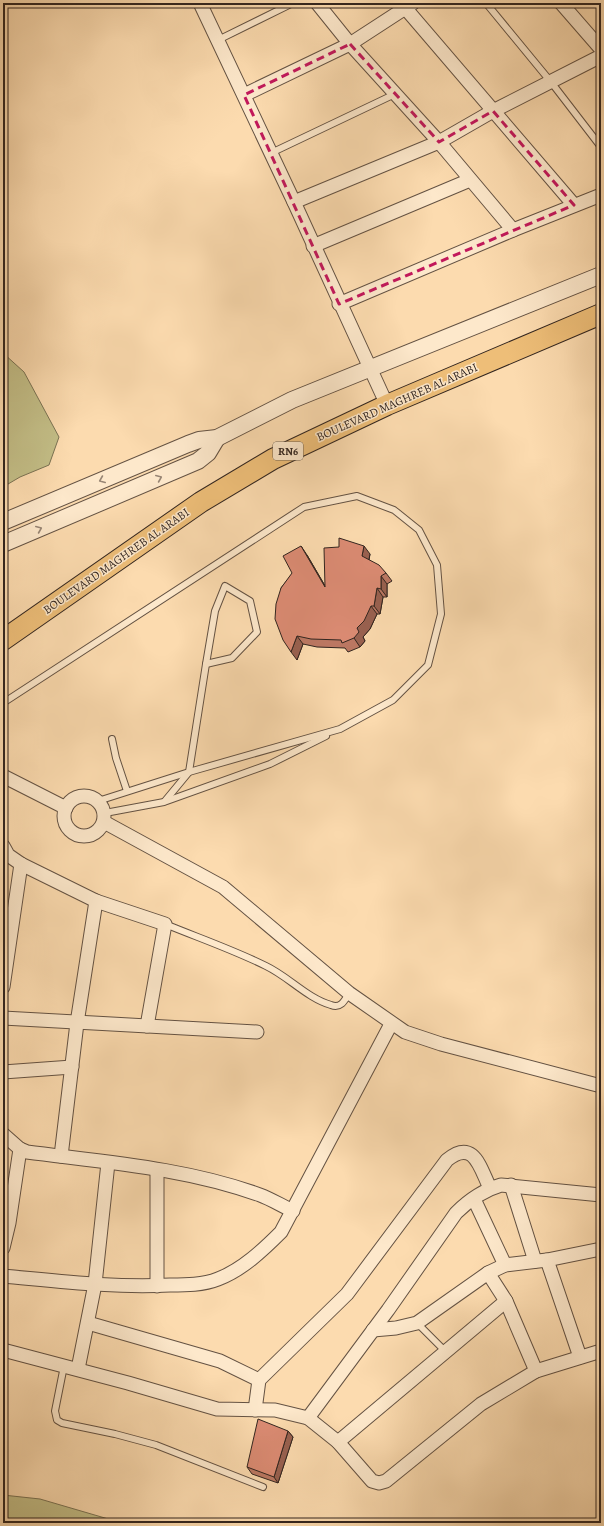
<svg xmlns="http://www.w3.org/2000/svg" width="604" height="1526" font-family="Alegreya,serif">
	<rect width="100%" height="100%" fill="#fcdbaf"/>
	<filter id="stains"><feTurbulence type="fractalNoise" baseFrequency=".005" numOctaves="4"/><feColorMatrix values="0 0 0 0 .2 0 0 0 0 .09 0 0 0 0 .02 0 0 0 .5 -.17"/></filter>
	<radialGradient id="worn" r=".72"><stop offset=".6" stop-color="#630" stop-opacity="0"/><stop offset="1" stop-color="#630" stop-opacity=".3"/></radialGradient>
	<!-- green -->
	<g fill="#c3be87" stroke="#7a7253">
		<polygon points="3,353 24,372 59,437 49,465 20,477 3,487"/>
		<polygon points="3,1495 40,1499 122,1523 3,1523"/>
	</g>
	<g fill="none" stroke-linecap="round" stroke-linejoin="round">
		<!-- service casing -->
		<g stroke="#645243" stroke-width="8">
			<g id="service">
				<polyline points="486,3 551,82 601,147"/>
				<polyline points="218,40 293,3"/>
				<polyline points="271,153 395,94"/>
				<polygon points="225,586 250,601 257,632 232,658 206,664 215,611"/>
				<polyline points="3,703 304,507 357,496 394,510 419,530 437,565 441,614 428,665 393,700 340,729 189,772 98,801"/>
				<polyline points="112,739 116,758 127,791"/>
				<polyline points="165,801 189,772 206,664"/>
				<polyline points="105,813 164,802 270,764 326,736"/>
				<path d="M165 924C199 938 234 950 266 966 289 977 307 998 331 1005 341 1009 345 1000 349 993"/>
				<polyline points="417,1323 446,1352"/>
				<polyline points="64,1366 55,1411 57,1420 62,1423 115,1434 156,1445 263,1487"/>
			</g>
		</g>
		<!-- minor casing -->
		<g stroke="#645243" stroke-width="15">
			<g id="minor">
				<polyline points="200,3 294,202 387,405"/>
				<polyline points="317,3 350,44 439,142 513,230"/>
				<polyline points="401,3 574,205"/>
				<polyline points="561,3 601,49"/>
				<polyline points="244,95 350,44 413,3"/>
				<polyline points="294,202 439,142 493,111 601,56"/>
				<polyline points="313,246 470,180"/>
				<polyline points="339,304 513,230 601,195"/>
				<polyline points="3,776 66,808"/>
				<circle cx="84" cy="816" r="20"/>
				<polyline points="104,822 223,887 349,993 405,1032 441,1044 601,1086"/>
				<polyline points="3,846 8,855 21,864 96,901 165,924 147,1026"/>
				<polyline points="3,987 21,864"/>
				<polyline points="3,1018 257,1032"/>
				<polyline points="3,1072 72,1067"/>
				<path d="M3 1134 20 1149 27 1152C104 1162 186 1168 260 1195 271 1199 282 1206 293 1211"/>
				<polyline points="61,1156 77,1023 96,901"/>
				<polyline points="157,1170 157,1286"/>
				<polyline points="511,1185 535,1261"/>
				<polyline points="474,1199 505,1265"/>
				<polyline points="3,1248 9,1223 20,1149"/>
				<polyline points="547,1260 580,1357"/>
				<polyline points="488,1273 506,1301 536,1371"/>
				<path d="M3 1276C58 1281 114 1288 170 1285 186 1285 203 1285 218 1279 242 1270 263 1250 281 1232L391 1024"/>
				<polyline points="88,1323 220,1361 259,1380"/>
				<polyline points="373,1330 396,1328 417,1323 488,1273 505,1265 547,1260 601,1249"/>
				<polyline points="3,1350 128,1383 217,1409 275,1410 308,1418 338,1442 372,1481 379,1483 386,1481 481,1404 536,1371 601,1351"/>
				<polyline points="78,1369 95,1284 108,1163"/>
				<path d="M255 1410 259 1380 347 1294 447 1160C474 1138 480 1168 490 1188"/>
				<path d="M308 1418 388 1310 456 1213C468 1201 484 1190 501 1185L601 1195"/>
				<polyline points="338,1442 506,1301"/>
			</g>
		</g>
		<!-- tertiary casing -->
		<g stroke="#645243" stroke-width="18">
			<g id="tertiary">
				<polyline points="3,522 188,444 199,440 217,438 292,400 601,275"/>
				<polyline points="3,544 198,461 208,453 217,438"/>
			</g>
		</g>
		<!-- primary casing -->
		<g stroke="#32251f" stroke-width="22">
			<polyline id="primary" points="3,640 201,502 273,459 387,405 601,314"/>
		</g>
		<!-- service -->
		<use href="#service" stroke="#fde8cb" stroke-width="6"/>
		<!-- minor -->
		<use href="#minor" stroke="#fde8cb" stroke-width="13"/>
		<!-- tertiary -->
		<use href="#tertiary" stroke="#fde8cb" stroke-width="16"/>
		<!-- primary -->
		<use href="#primary" stroke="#eebe78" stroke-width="20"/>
	</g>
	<!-- wall -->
	<g fill="#bc7863" stroke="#32251f">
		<polygon points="370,554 369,560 386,573 392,581 387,584 387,597 383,597 380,614 377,614 370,629 363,637 365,641 360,647 348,652 345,648 317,647 303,644 297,660 281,588 307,555 325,586"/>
		<polygon points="288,1431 293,1437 278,1483 252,1474 247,1467"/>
	</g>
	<!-- shaded-wall -->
	<g fill="#996150" stroke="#32251f">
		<polygon points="301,546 307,555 331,596 325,587"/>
		<polygon points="364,546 370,554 368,564 362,556"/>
		<polygon points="381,576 387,584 387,597 381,589"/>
		<polygon points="377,588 383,597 380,614 374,606"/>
		<polygon points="371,606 377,614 370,629 363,637 365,641 360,647 354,638 357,628"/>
		<polygon points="297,636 303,644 297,660 291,652"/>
		<polygon points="288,1431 293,1437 278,1483 274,1477"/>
	</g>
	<!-- building -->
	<g fill="#db8b73" stroke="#32251f">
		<polygon points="339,538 364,546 362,556 379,565 386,573 381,576 381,589 377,588 374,606 371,606 364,621 357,628 359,632 354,638 342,643 341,640 311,639 297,636 291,652 283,640 275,619 276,604 281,588 292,573 283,556 301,546 325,587 324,548 339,547"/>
		<polygon points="258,1419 288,1431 274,1477 247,1467"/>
	</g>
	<!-- one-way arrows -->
	<defs><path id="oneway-chevron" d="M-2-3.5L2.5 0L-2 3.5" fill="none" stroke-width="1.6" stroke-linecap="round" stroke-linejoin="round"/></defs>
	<g stroke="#988675">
		<use href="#oneway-chevron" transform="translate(159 478) rotate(-23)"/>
		<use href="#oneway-chevron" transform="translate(102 480) rotate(157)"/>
		<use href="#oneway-chevron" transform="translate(39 529) rotate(-23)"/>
	</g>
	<!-- marked area -->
	<path fill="none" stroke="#c2185b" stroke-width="3" stroke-dasharray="8 5" stroke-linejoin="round" d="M350 44 439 142 493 111 574 205 339 304 244 95Z"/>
	<g text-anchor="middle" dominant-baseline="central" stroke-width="3" stroke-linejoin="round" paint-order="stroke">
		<!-- shield labels -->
		<rect fill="#fde8cb" stroke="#6f6053" stroke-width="1" x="273" y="442" width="30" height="18" rx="3"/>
		<g font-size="11" font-weight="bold" fill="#32251f">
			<text x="288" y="451">RN6</text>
		</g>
		<!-- street labels -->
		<g font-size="12" fill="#32251f" stroke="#fde8cb">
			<text transform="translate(397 402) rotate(-24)">BOULEVARD MAGHREB AL ARABI</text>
			<text transform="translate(116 561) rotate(-35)">BOULEVARD MAGHREB AL ARABI</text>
		</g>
	</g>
	<!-- margin -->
	<rect width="604" height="1526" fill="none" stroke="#fcdbaf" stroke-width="16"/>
	<rect x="4" y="4" width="596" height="1518" fill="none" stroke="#32251f" stroke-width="2"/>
	<rect x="8" y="8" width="588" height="1510" fill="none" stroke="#32251f"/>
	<rect width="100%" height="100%" filter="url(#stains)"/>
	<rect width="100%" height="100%" fill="url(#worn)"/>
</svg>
